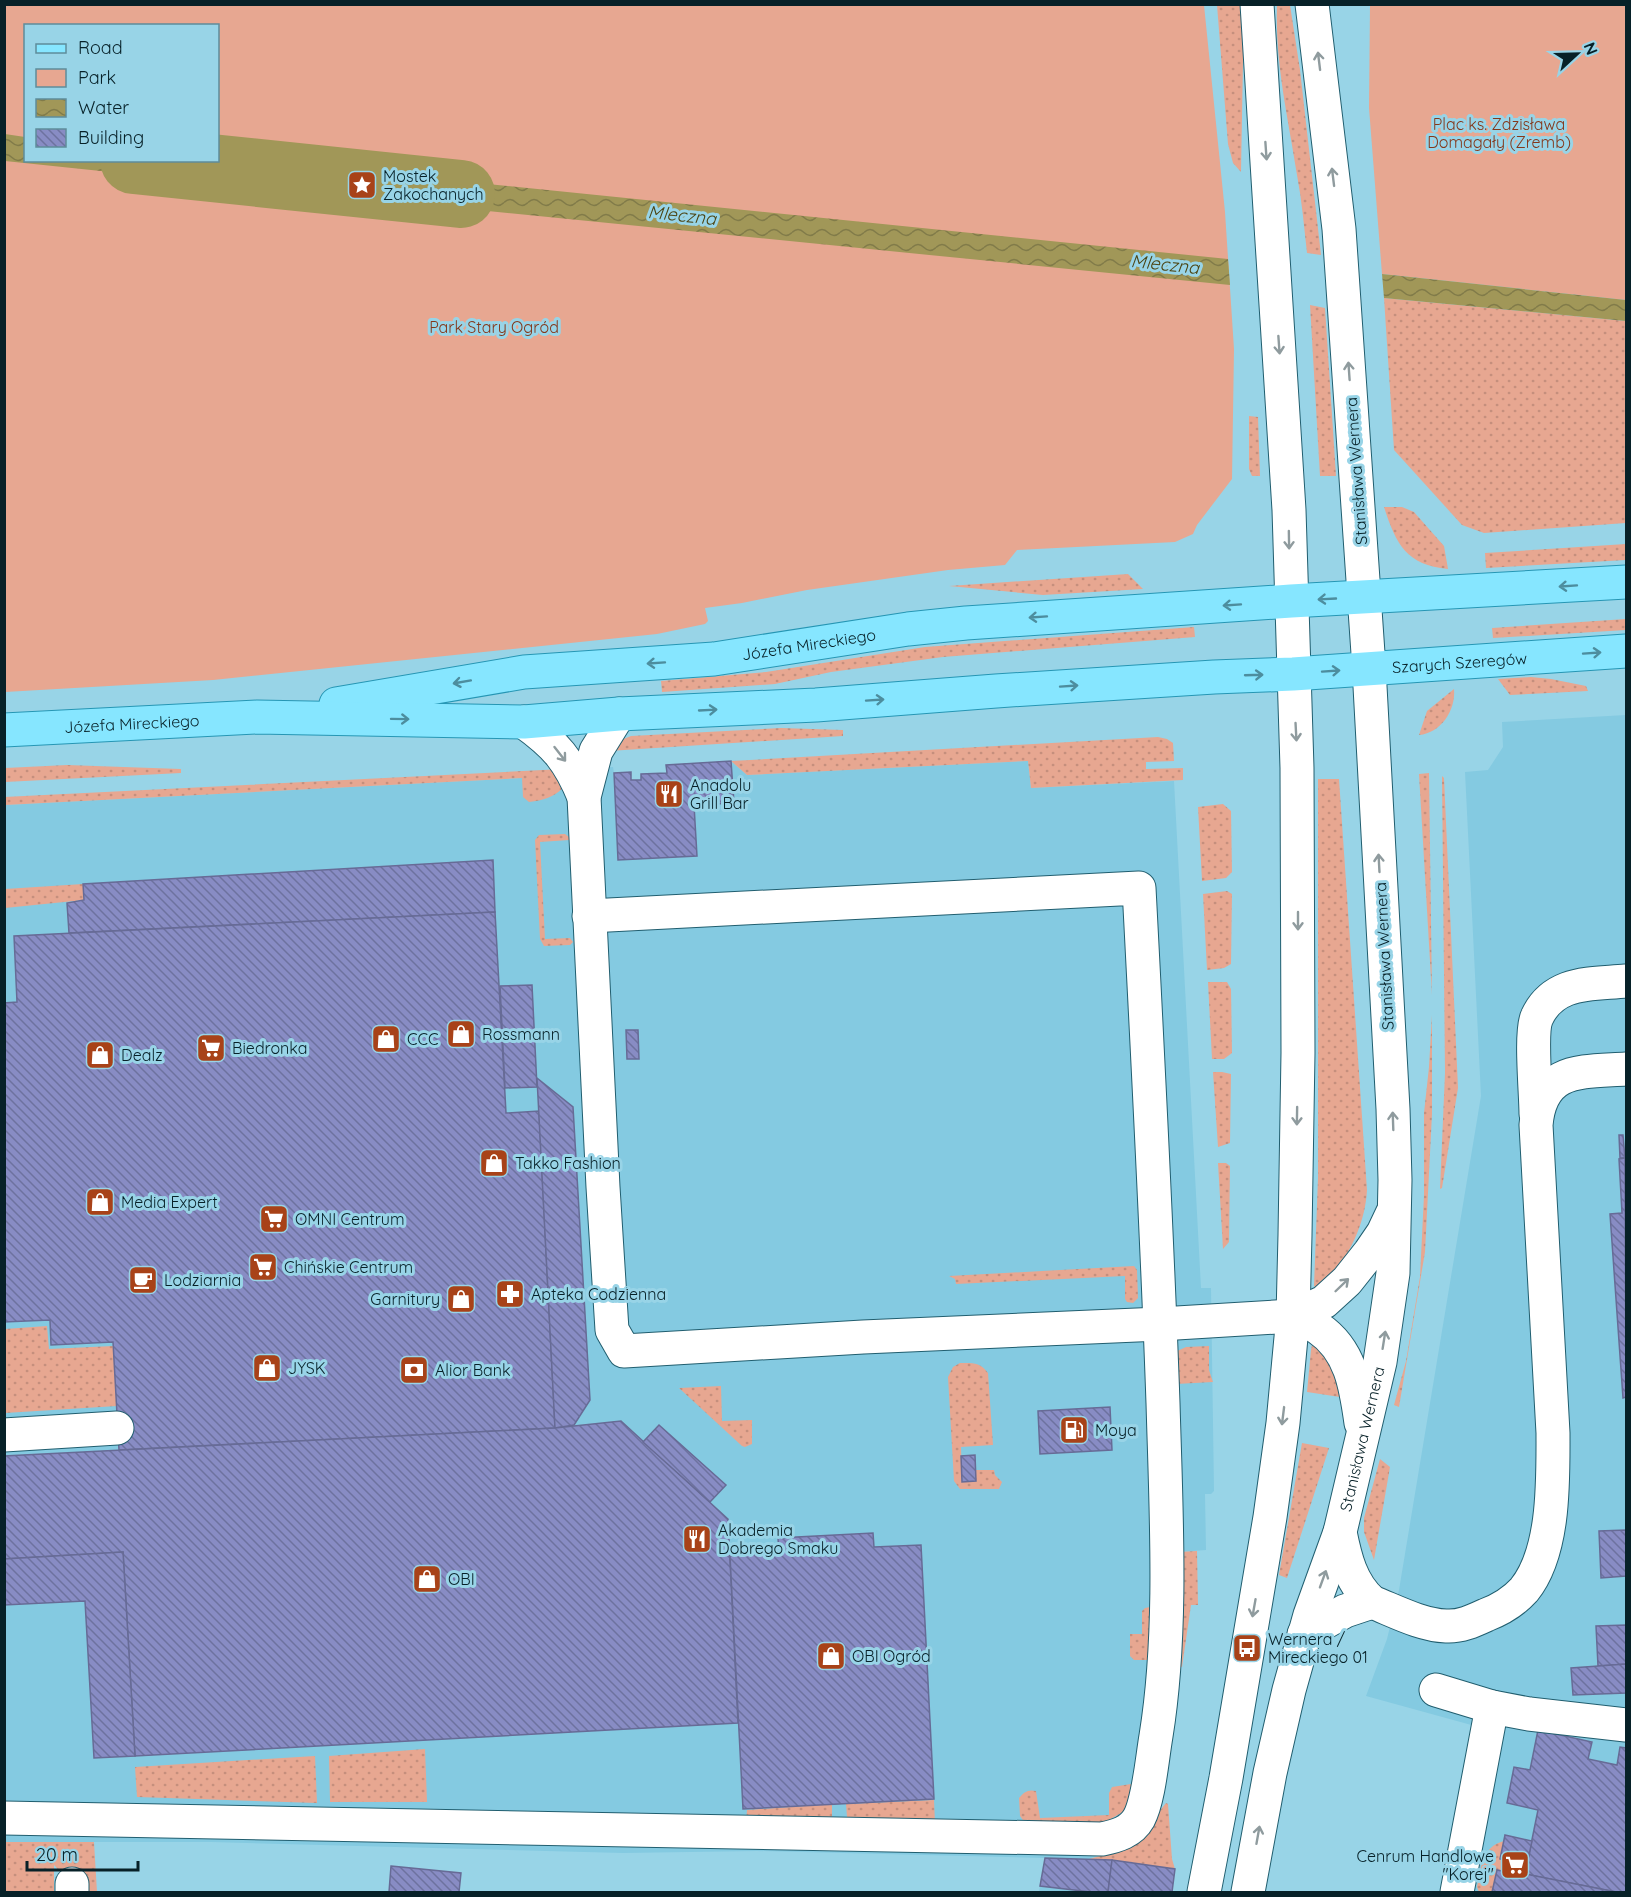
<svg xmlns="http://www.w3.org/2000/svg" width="1631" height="1897" font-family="Quicksand,sans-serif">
	<defs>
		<pattern id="grass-dots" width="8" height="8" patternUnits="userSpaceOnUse" patternTransform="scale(1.5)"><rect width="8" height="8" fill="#e7a791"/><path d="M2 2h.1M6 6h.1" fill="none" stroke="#c58f7d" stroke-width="1.8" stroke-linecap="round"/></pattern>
		<pattern id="water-waves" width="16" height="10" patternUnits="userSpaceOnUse" patternTransform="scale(1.5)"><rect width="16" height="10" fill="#a19758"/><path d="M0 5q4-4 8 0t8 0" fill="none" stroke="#817b49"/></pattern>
		<pattern id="building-back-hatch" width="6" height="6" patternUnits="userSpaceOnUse" patternTransform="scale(1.5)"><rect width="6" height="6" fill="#888cc4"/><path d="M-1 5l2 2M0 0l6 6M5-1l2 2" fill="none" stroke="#6d729f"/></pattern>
	</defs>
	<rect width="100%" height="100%" fill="#98d4e7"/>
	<!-- built -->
	<g fill="#84cae1">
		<polygon points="1626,715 1626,1892 1440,1892 1475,1726 1366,1696 1387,1639 1399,1590 1481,1096 1465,772 1488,770 1503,747 1502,722"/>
		<polygon points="731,761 747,775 1028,761 1031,788 1174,781 1201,1288 1211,1288 1214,1491 1211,1494 1205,1494 1206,1550 1179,1552 1174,1706 1161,1810 1151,1822 1114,1852 1091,1858 1175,1869 1172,1892 1039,1892 1045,1858 757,1851 623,1853 211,1842 5,1842 5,805 522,778 528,771 613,767 614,773 631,772 631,780 641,780 641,774 666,773 666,765"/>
	</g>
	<!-- grass -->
	<g fill="url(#grass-dots)">
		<path d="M1277 4 1290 5 1300 70 1321 255 1307 253C1304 227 1302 201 1297 175 1288 116 1275 65 1277 4Z"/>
		<polygon points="1217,5 1244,5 1241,172 1233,163 1228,144"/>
		<polygon points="1384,298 1626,321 1626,523 1484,533 1462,525 1394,450"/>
		<polygon points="1310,305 1325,308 1336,476 1320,476"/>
		<polygon points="1249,416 1258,417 1260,476 1252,476 1249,469"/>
		<path d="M1402 507 1414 512 1444 546 1448 569C1406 565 1396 544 1384 507Z"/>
		<polygon points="1626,544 1626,560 1486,568 1485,553"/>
		<polygon points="1128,574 1143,589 1043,595 949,586"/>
		<polygon points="1626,619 1626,630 1493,638 1492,628"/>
		<polygon points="1194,627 1195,637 943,657 831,672 775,684 662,692 661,681 766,672 925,647"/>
		<polygon points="1531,677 1551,679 1586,686 1588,691 1510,695 1498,679"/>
		<path d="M1454 689C1456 710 1441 733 1419 735L1427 711Z"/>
		<polygon points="781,728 843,730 843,736 609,751 621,740 631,736"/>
		<polygon points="1158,737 1167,739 1173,743 1174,761 1146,762 1146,769 1183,768 1183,780 1031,788 1028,761 747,775 731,761"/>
		<polygon points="67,765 181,769 181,773 5,782 5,768"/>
		<path d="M563 769V788C552 798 544 800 529 802L523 797 522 778 5 805 4 797Z"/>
		<polygon points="1429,773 1432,995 1419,774"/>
		<polygon points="1442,776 1444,778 1458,1088 1442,1188 1440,1189 1445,1073"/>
		<path d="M1318 779H1339L1367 1190C1365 1227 1346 1264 1318 1289L1314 1286 1318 1178Z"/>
		<polygon points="1223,804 1231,811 1232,872 1226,878 1202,881 1198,807"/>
		<polygon points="565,834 569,837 569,840 540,842 545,939 570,938 573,942 570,945 544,946 540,939 535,840 539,835"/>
		<polygon points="83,884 84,900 5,908 5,889"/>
		<polygon points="1227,891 1232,894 1231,964 1224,968 1207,970 1203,894"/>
		<polygon points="1208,982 1227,982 1231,989 1232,1053 1224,1059 1212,1059"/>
		<polygon points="1432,1015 1432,1114 1425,1252 1399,1407 1394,1405 1406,1361 1420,1277 1424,1195 1424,1113 1429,1067"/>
		<polygon points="1222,1072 1231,1074 1230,1143 1218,1147 1213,1072"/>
		<polygon points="1218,1163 1226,1163 1230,1166 1229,1242 1223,1249"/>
		<polygon points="1134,1266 1137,1270 1138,1298 1133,1303 1127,1302 1125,1299 1125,1276 956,1284 955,1279 949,1276"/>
		<polygon points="47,1326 49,1349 113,1346 117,1406 5,1413 5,1329"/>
		<polygon points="1316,1342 1338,1377 1340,1397 1307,1392 1311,1350 1312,1345"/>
		<polygon points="1209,1346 1209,1370 1213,1382 1176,1384 1175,1352 1186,1347"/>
		<path d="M960 1363C973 1363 980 1362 988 1373L993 1445 961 1447 962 1482 976 1481V1470H994L995 1475 1002 1482 999 1489H960L954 1481 948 1377 953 1367Z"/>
		<polygon points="721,1386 722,1421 752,1420 752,1444 745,1447 742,1446 679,1388"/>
		<polygon points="1302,1443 1329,1448 1287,1578 1279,1575"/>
		<polygon points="1380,1459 1390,1467 1374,1560 1364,1532 1364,1518"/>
		<polygon points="1197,1551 1198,1605 1191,1605 1182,1667 1179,1666 1178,1552"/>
		<polygon points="1150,1607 1154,1610 1152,1657 1147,1660 1134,1660 1130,1656 1130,1634 1142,1634 1142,1611 1145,1608"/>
		<polygon points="425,1749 427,1802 330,1802 329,1756"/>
		<polygon points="315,1756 317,1803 137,1797 135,1767"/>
		<path d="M1131 1784 1137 1786 1139 1791 1123 1812 1100 1825 1025 1823 1020 1816 1019 1798C1024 1792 1028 1789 1036 1791L1040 1818 1109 1815V1793L1112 1787Z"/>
		<polygon points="934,1800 935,1823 849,1822 847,1817 846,1804"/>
		<polygon points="1166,1803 1168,1804 1172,1859 1175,1869 1089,1859 1114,1852 1151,1822"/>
		<polygon points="832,1804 832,1817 829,1822 746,1821 747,1810"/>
		<path d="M1504 1841 1500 1859 1504 1860 1502 1871 1497 1870 1492 1892H1479L1477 1887C1481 1868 1482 1846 1504 1841Z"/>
		<path d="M5 1842H94L97 1892C76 1892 67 1879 54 1865V1892H5Z"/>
	</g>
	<!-- park -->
	<g fill="#e7a791" fill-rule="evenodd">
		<path d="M5 5H1204L1225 212 1234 349 1232 479 1197 525 1193 534 1175 542 1017 550 1005 565 948 570 807 590 742 603 705 608 708 621 705 624 657 634 213 680 5 692ZM26 26H218V160H26Z"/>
		<polygon points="1370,5 1626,5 1626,300 1382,274 1369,108"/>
	</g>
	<!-- water -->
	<g fill="url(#water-waves)">
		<polygon points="5,134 25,137 26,160 218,160 218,156 351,170 350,197 5,161"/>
		<polygon points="369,172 1228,259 1230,285 368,199"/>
		<polygon points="1382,274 1626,300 1626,321 1384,298"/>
	</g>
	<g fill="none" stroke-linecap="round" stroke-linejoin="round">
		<!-- river -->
		<polyline stroke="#a19758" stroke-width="68" points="134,160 461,194"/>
	</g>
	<!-- building -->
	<g fill="url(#building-back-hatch)" stroke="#676b96" stroke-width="1.5">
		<polygon points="731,761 734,803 694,805 697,856 618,860 614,773 631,772 631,780 641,780 641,774 667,773 666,765"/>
		<polygon points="493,860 495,912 69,933 67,903 84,900 83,884"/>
		<polygon points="495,912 506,1113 539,1111 555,1428 119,1450 113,1342 51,1345 50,1320 4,1322 4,1003 17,1002 14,936"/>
		<polygon points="532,985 537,1087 505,1088 500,986"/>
		<polygon points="626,1030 638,1030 639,1059 627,1059"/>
		<polygon points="537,1078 573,1107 590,1400 574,1425 555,1428"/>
		<polygon points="1619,1135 1623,1135 1625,1158 1620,1158"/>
		<polygon points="1625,1158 1626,1397 1623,1398 1610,1214 1622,1213 1619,1159"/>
		<polygon points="1110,1407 1112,1450 1040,1454 1038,1411"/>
		<polygon points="621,1421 728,1519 738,1723 135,1756 123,1552 4,1559 4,1456 555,1428"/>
		<polygon points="659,1425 726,1485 710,1502 643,1442"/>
		<polygon points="975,1455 976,1481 962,1482 961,1456"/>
		<polygon points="1626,1530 1626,1576 1601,1578 1599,1531"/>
		<polygon points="873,1533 874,1547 921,1545 934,1799 743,1809 730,1556 779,1553 778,1538"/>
		<polygon points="123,1552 135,1756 94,1758 85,1601 4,1605 4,1559"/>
		<polygon points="1626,1625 1626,1664 1598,1666 1596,1626"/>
		<polygon points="1626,1664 1626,1693 1573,1695 1571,1668"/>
		<polygon points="1538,1730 1592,1742 1588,1759 1617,1765 1620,1747 1626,1748 1626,1892 1616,1892 1525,1874 1538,1810 1507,1803 1514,1767 1530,1770"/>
		<polygon points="1505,1835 1532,1841 1525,1874 1616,1892 1492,1892 1497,1870 1502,1871 1504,1860 1500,1859"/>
		<polygon points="1045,1858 1112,1860 1108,1892 1091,1892 1040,1886"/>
		<polygon points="1112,1860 1175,1869 1172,1892 1108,1892"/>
		<polygon points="391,1866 461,1873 459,1892 389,1892"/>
	</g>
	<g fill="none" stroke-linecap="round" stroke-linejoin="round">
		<!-- minor casing -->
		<g stroke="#215e6f" stroke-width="35">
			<g id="minor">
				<polyline points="619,714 596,751 584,797 603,1187 612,1330 624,1351 863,1337 1160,1324 1293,1316 1324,1302 1347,1281 1370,1252 1383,1233 1392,1214"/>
				<path d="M524 722C556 745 569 760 584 797"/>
				<path d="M1536 1114C1536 1094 1530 1031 1537 1017 1543 1004 1554 994 1567 989 1585 982 1607 983 1626 981"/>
				<path d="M1293 1316C1301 1320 1310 1323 1318 1328 1351 1350 1356 1387 1361 1423"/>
				<polyline points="4,1435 117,1428"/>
				<path d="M1340 1532C1345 1557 1351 1584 1372 1602 1395 1611 1421 1625 1446 1626 1460 1627 1473 1621 1486 1615 1499 1610 1514 1601 1524 1590 1555 1552 1553 1480 1553 1433L1536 1125C1541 1067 1581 1072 1626 1069"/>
				<polyline points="1304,1634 1345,1611 1372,1602"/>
				<polyline points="1436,1690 1492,1707 1529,1714 1626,1725"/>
				<path d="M4 1818 1102 1839C1117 1836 1131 1832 1139 1818 1149 1799 1152 1759 1156 1736 1173 1631 1166 1511 1163 1403 1157 1231 1148 1060 1139 888L589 916"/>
				<polyline points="72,1884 72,1892"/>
				<polyline points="1204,1892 1226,1778 1270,1517 1283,1423 1293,1316 1295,1235 1298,1053 1297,768 1289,510 1257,4"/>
				<path id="s1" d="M1248 1892 1270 1773 1289 1690 1310 1615 1340 1532 1380 1362 1393 1273 1395 1180 1393 1109 1369 668 1339 229 1312 4"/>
				<polyline points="1457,1892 1492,1707"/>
			</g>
		</g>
		<!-- major casing -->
		<g stroke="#2696b4" stroke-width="35">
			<g id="major">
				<path id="s2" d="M336 704 524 672 714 659 908 629 966 623 1291 601 1626 582"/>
				<path id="s3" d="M4 730 257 717 524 722 619 714 816 705 996 691 1214 677 1293 674 1626 651"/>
			</g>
		</g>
		<!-- minor -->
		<use href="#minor" stroke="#fff" stroke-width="33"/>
		<!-- major -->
		<use href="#major" stroke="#86e6ff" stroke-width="33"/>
	</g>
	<!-- one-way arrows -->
	<defs><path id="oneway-shaft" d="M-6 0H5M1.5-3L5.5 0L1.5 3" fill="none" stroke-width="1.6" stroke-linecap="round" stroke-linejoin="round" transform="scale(1.5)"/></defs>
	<g stroke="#8f9b9e">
		<use href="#oneway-shaft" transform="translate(1319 61) rotate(-97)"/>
		<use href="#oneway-shaft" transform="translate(1266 151) rotate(86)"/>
		<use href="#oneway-shaft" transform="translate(1333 177) rotate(-97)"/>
		<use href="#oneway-shaft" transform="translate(1279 345) rotate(86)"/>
		<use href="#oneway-shaft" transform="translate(1349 371) rotate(-94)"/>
		<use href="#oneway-shaft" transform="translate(1289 540) rotate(89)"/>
		<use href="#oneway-shaft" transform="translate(1296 732) rotate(87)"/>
		<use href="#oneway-shaft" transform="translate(560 754) rotate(52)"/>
		<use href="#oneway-shaft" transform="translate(1379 863) rotate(-93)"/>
		<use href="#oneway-shaft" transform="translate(1298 921) rotate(90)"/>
		<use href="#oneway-shaft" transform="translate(1297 1116) rotate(91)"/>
		<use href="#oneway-shaft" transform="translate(1393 1121) rotate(-92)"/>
		<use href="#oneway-shaft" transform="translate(1342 1285) rotate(-44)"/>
		<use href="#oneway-shaft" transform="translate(1384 1340) rotate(-81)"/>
		<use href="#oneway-shaft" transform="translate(1283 1416) rotate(97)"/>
		<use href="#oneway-shaft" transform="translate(1323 1579) rotate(-70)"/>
		<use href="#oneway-shaft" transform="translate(1254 1608) rotate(100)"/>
		<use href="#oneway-shaft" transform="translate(1258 1835) rotate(-80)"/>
	</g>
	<g stroke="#4d8d9e">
		<use href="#oneway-shaft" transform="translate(1568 586) rotate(176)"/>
		<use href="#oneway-shaft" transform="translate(1327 599) rotate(177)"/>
		<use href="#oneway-shaft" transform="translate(1232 605) rotate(176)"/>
		<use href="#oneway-shaft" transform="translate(1038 617) rotate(176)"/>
		<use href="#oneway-shaft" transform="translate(1592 653) rotate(-4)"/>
		<use href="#oneway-shaft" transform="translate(656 663) rotate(176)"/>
		<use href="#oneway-shaft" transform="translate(1331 671) rotate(-4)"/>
		<use href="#oneway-shaft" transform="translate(1254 675) rotate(-2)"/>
		<use href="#oneway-shaft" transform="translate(462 682) rotate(170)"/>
		<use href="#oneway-shaft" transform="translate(1069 686) rotate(-4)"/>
		<use href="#oneway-shaft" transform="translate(875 700) rotate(-4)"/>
		<use href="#oneway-shaft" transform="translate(708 710) rotate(-3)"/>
		<use href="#oneway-shaft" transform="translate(400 719) rotate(1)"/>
	</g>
	<!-- icons -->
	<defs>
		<g id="sight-square" transform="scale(1.5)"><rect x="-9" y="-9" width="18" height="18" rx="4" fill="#a84218" stroke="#98d4e7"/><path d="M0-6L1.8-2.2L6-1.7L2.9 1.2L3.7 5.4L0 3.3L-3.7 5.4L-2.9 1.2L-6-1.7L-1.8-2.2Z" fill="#fff"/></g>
		<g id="restaurant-square" transform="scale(1.5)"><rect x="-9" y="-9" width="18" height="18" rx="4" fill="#a84218" stroke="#98d4e7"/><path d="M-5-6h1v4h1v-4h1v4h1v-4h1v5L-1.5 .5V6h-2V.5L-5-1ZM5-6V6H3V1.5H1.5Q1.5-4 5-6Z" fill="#fff"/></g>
		<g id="shop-square" transform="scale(1.5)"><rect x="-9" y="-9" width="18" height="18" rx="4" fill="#a84218" stroke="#98d4e7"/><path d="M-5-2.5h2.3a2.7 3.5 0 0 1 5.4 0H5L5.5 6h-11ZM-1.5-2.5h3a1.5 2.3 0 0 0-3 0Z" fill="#fff"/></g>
		<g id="supermarket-square" transform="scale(1.5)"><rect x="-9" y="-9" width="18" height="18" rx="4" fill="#a84218" stroke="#98d4e7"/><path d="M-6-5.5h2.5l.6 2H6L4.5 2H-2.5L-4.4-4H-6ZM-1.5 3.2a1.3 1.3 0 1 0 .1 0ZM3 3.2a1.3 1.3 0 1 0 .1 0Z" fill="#fff"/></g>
		<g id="cafe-square" transform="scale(1.5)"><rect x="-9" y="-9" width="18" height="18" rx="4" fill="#a84218" stroke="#98d4e7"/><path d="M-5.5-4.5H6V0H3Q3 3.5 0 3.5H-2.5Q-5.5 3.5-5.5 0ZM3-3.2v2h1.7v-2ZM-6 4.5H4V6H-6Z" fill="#fff"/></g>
		<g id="pharmacy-square" transform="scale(1.5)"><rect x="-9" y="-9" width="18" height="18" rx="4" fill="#a84218" stroke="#98d4e7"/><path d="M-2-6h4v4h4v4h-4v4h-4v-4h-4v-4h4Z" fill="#fff"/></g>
		<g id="bank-square" transform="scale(1.5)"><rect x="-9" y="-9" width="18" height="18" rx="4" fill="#a84218" stroke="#98d4e7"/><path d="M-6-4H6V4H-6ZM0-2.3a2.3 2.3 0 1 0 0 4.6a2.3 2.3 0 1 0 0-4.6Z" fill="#fff"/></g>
		<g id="fuel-square" transform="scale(1.5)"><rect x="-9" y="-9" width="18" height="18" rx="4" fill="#a84218" stroke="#98d4e7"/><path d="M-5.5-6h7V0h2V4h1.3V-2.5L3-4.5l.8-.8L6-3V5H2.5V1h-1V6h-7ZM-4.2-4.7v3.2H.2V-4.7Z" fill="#fff"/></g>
		<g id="bus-square" transform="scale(1.5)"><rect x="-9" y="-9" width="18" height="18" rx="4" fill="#a84218" stroke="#98d4e7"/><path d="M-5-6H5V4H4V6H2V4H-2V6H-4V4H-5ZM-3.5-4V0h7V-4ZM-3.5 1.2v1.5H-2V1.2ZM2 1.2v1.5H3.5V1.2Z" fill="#fff"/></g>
	</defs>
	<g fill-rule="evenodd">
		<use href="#sight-square" x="362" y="185"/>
		<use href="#restaurant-square" x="669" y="794"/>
		<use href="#shop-square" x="461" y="1034"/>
		<use href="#shop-square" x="386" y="1039"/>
		<use href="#supermarket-square" x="211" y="1048"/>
		<use href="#shop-square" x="100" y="1055"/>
		<use href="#shop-square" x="494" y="1163"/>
		<use href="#shop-square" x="100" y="1202"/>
		<use href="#supermarket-square" x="274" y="1219"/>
		<use href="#supermarket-square" x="263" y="1267"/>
		<use href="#cafe-square" x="143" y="1280"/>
		<use href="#pharmacy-square" x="510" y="1294"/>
		<use href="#shop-square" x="461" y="1299"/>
		<use href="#shop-square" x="267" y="1368"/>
		<use href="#bank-square" x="414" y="1370"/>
		<use href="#fuel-square" x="1074" y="1430"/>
		<use href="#restaurant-square" x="697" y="1539"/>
		<use href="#shop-square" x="427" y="1579"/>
		<use href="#bus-square" x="1247" y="1648"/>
		<use href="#shop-square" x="831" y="1656"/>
		<use href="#supermarket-square" x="1515" y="1865"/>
	</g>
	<g text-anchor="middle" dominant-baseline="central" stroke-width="6" stroke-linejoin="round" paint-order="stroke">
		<!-- park labels -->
		<g font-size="16" fill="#84371a" stroke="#98d4e7">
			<text x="1499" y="124">Plac ks. Zdzisława<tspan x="1499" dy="18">Domagały (Zremb)</tspan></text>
			<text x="494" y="327">Park Stary Ogród</text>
		</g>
		<!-- poi labels -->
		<g font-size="16" fill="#072128" stroke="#98d4e7" text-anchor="start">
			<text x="383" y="176">Mostek<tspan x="383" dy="18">Zakochanych</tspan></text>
			<text x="690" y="785">Anadolu<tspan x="690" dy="18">Grill Bar</tspan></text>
			<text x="482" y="1034">Rossmann</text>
			<text x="407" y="1039">CCC</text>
			<text x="232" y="1048">Biedronka</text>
			<text x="121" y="1055">Dealz</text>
			<text x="515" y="1163">Takko Fashion</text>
			<text x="121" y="1202">Media Expert</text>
			<text x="295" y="1219">OMNI Centrum</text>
			<text x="284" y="1267">Chińskie Centrum</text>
			<text x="164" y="1280">Lodziarnia</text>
			<text x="531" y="1294">Apteka Codzienna</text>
			<text x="440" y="1299" text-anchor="end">Garnitury</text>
			<text x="288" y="1368">JYSK</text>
			<text x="435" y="1370">Alior Bank</text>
			<text x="1095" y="1430">Moya</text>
			<text x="718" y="1530">Akademia<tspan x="718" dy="18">Dobrego Smaku</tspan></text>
			<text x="448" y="1579">OBI</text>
			<text x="1268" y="1639">Wernera /<tspan x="1268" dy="18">Mireckiego 01</tspan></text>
			<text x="852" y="1656">OBI Ogród</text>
			<text x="1494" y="1856" text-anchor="end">Cenrum Handlowe<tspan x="1494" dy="18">"Korej"</tspan></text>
		</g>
		<!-- street labels -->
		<g font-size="16" fill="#072128" stroke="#98d4e7">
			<text transform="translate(1356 471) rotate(-94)">Stanisława Wernera</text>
			<text stroke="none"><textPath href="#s2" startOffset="477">Józefa Mireckiego</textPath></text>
			<text stroke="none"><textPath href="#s3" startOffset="1458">Szarych Szeregów</textPath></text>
			<text stroke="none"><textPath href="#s3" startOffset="128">Józefa Mireckiego</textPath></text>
			<text transform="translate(1384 956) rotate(-93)">Stanisława Wernera</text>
			<text stroke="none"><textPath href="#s1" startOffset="468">Stanisława Wernera</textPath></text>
		</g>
		<!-- water labels -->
		<g font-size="18" font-style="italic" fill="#4c4413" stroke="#98d4e7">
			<text transform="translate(682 215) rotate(6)">Mleczna</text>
			<text transform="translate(1165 264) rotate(6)">Mleczna</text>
		</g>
	</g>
	<!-- border -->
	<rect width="1631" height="1897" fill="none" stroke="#072128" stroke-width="12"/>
	<!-- legend -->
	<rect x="24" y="24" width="195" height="138" fill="#98d4e7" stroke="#5e8c9b" stroke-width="1.5"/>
	<rect x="36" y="44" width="30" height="9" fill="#86e6ff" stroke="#5e8c9b" stroke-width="1.5"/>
	<text x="78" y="54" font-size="18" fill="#072128">Road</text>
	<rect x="36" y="69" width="30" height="18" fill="#e7a791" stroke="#5e8c9b" stroke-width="1.5"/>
	<text x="78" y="84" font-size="18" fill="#072128">Park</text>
	<rect x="36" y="99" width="30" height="18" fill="url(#water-waves)" stroke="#5e8c9b" stroke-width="1.5"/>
	<text x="78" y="114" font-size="18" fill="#072128">Water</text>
	<rect x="36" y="129" width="30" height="18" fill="url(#building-back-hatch)" stroke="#5e8c9b" stroke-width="1.5"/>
	<text x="78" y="144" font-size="18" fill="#072128">Building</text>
	<!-- north arrow -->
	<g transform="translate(1577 54) rotate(68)" stroke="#98d4e7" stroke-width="4.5" paint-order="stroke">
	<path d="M0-4.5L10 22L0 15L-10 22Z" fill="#072128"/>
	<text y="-9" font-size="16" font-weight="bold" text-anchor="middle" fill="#072128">N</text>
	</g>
	<!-- scale -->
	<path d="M27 1861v9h111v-9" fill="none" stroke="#072128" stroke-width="3"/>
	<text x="36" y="1861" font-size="18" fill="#072128" stroke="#98d4e7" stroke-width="4.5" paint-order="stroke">20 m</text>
</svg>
